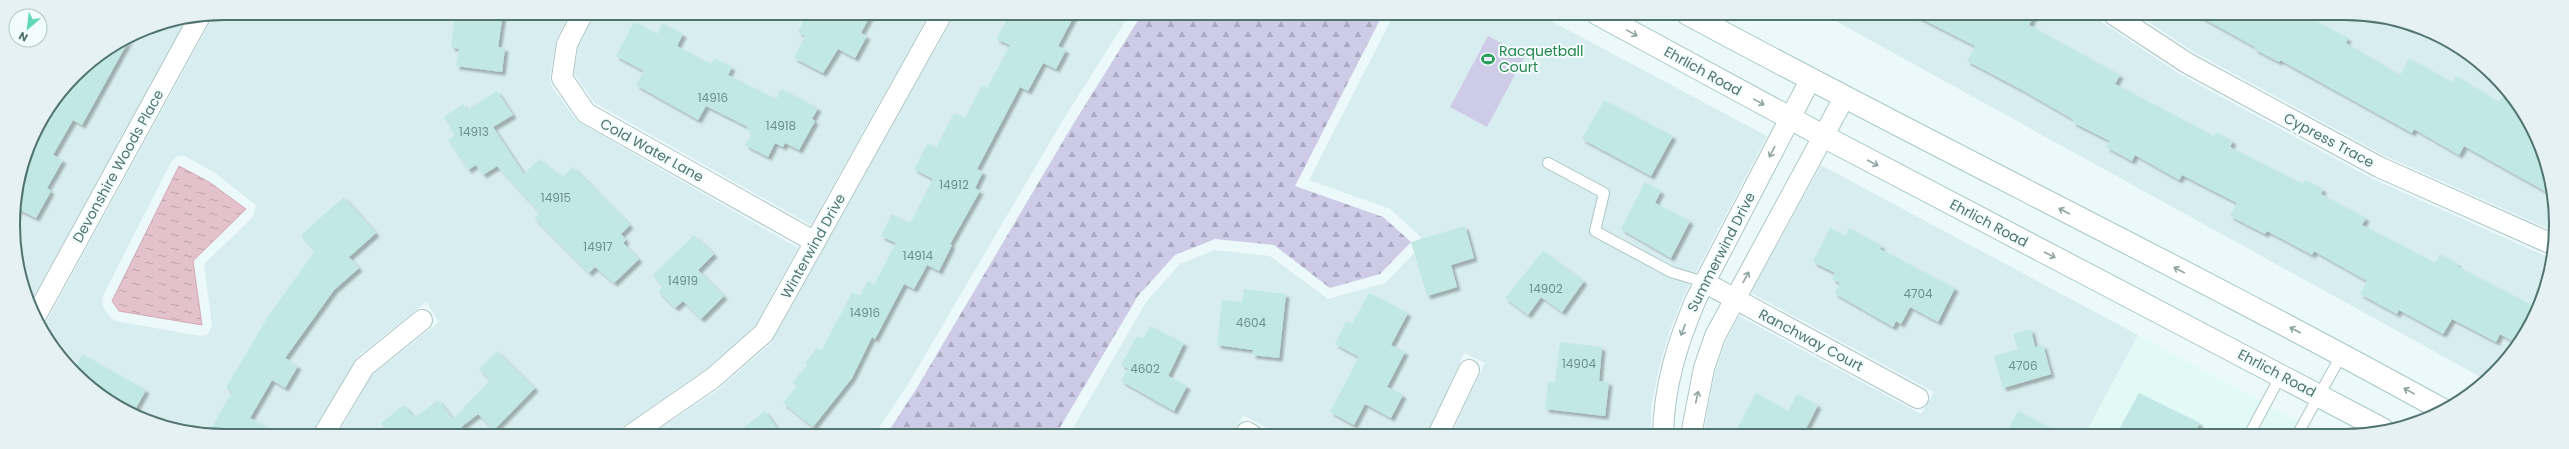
<svg xmlns="http://www.w3.org/2000/svg" width="2569" height="449" font-family="Poppins,sans-serif">
	<defs>
		<pattern id="forest-firs" width="22" height="20" patternUnits="userSpaceOnUse"><rect width="22" height="20" fill="#cecbe7"/><path d="M5 1l3.5 6h-7zM16 11l3.5 6h-7z" fill="#aaa9c0"/></pattern>
		<pattern id="water-ripples" width="26" height="14" patternUnits="userSpaceOnUse"><rect width="26" height="14" fill="#e3c2cc"/><path d="M2 4q2-2 4 0t4 0M15 11q2-2 4 0t4 0" fill="none" stroke="#baa2aa"/></pattern>
		<filter id="shadow"><feDropShadow dx="3.5" dy="3.5" stdDeviation="1" flood-color="#0004"/></filter>
	</defs>
	<rect width="100%" height="100%" fill="#ecf9fb"/>
	<!-- residential -->
	<g fill="#d8edef" fill-rule="evenodd">
		<path d="M225 13H570L557 38 550 78 552 87 577 121 798 248 755 326 707 368 612 434H338L372 375 439 322 426 302 357 357 311 434H197L131 414 65 364 44 326 214 15ZM178 156H185L215 173 256 205 253 217 204 264 212 326 207 335 200 336 116 321 110 317 102 305 103 296 171 162Z"/>
		<polygon points="596,13 929,14 811,225 595,103 574,74 578,47"/>
		<polygon points="955,14 1130,14 1063,120 907,386 874,435 652,434 719,389 771,343"/>
		<polygon points="1394,14 1538,14 1767,136 1685,293 1670,330 1659,368 1651,408 1651,435 1451,435 1485,363 1464,353 1426,435 1280,435 1243,415 1233,435 1069,435 1146,302 1180,264 1215,250 1270,256 1328,299 1385,283 1418,249 1421,243 1420,236 1390,209 1309,180"/>
		<polygon points="1823,14 2091,15 2181,75 2373,179 2552,259 2534,318 2494,374 2486,380"/>
		<polygon points="2138,15 2372,15 2450,41 2512,96 2549,170 2553,231 2385,156 2194,52"/>
		<polygon points="185,21 30,303 24,292 13,211 29,143 75,75 144,29"/>
		<polygon points="1821,165 2138,335 2085,435 1703,435 1715,371 1726,340 1739,316 1921,414 1934,392 1751,293"/>
	</g>
	<!-- commercial -->
	<polygon fill="#e1faf5" points="2138,335 2325,436 2085,435"/>
	<!-- forest -->
	<polygon fill="url(#forest-firs)" points="1142,14 1383,14 1295,186 1383,217 1411,242 1380,274 1330,288 1274,245 1215,239 1175,255 1138,296 1059,429 1059,435 886,435 915,391 1072,126"/>
	<!-- pitch -->
	<polygon fill="#cecbe7" points="1488,36 1525,56 1487,127 1450,107"/>
	<!-- water -->
	<polygon fill="url(#water-ripples)" stroke="#d3a9b6" points="179,166 209,182 246,209 193,261 202,325 119,311 112,301"/>
	<!-- building -->
	<g fill="#c1e8e5" filter="url(#shadow)">
		<polygon points="455,13 503,13 498,47 505,48 502,72 456,66 459,49 451,47"/>
		<polygon points="807,13 871,14 861,33 867,36 855,58 838,49 823,73 794,58 805,36 798,32"/>
		<polygon points="1010,14 1075,14 1058,46 1066,50 1056,69 1043,63 1028,91 1020,87 977,169 983,172 975,188 980,191 950,244 952,245 939,271 927,265 914,289 904,284 875,339 872,337 852,378 813,427 783,403 797,386 793,382 807,365 805,363 817,348 822,350 852,292 860,296 868,281 874,285 896,243 881,236 892,214 910,223 933,179 914,169 928,143 936,148 954,113 965,118 982,85 987,88 1010,45 996,39"/>
		<polygon points="1912,14 2035,14 2029,25 2120,75 2115,84 2214,136 2216,132 2233,141 2230,147 2303,184 2305,180 2323,189 2321,194 2366,218 2362,225 2435,263 2440,254 2458,264 2457,266 2537,308 2534,318 2516,343 2500,334 2496,342 2452,319 2443,334 2399,310 2397,314 2360,294 2367,281 2314,251 2312,255 2267,231 2265,234 2230,216 2237,203 2182,175 2179,180 2135,155 2132,161 2106,147 2110,141 2072,122 2074,120 2022,90 1967,61 1975,46"/>
		<polygon points="2197,15 2298,15 2311,21 2312,19 2348,38 2346,43 2400,75 2409,58 2452,82 2456,76 2499,102 2503,96 2516,103 2549,170 2550,194 2464,146 2459,155 2414,129 2412,133 2280,60 2279,62 2254,49 2255,47"/>
		<polygon points="634,22 657,34 662,23 683,34 677,46 711,64 714,58 732,67 728,75 776,99 781,89 818,108 812,119 815,121 799,150 785,143 783,147 775,143 768,157 745,145 752,132 747,129 748,127 706,106 698,120 636,85 644,71 616,56"/>
		<polygon points="130,38 82,125 73,120 53,155 63,160 47,188 51,191 36,218 14,207 29,143 75,75"/>
		<polygon points="497,91 513,115 493,127 524,174 539,159 558,175 560,173 563,176 573,167 630,225 621,234 626,240 623,243 639,259 614,283 595,267 589,273 534,218 540,213 497,166 483,175 476,165 468,170 448,140 455,135 444,117 463,104 467,110"/>
		<polygon points="1604,100 1673,136 1651,176 1582,139"/>
		<polygon points="1645,182 1661,191 1655,203 1690,221 1671,258 1621,229"/>
		<polygon points="344,197 376,233 349,257 359,268 334,290 285,358 298,366 285,388 272,380 250,418 279,434 208,434 232,392 226,388 267,318 315,251 301,235"/>
		<polygon points="1465,226 1474,258 1451,265 1457,287 1427,296 1411,242"/>
		<polygon points="1830,228 1845,236 1849,228 1882,246 1880,249 1955,288 1938,322 1910,307 1901,324 1896,321 1893,327 1834,293 1840,283 1832,279 1835,273 1813,262"/>
		<polygon points="694,235 714,254 698,270 724,296 701,319 683,301 675,308 658,291 663,286 653,275"/>
		<polygon points="1543,251 1584,281 1562,312 1541,297 1528,315 1505,298"/>
		<polygon points="1244,289 1286,294 1279,358 1252,355 1253,350 1217,345 1222,300 1242,302"/>
		<polygon points="1369,293 1408,313 1391,345 1405,352 1387,387 1403,395 1391,418 1365,404 1354,425 1330,412 1359,357 1335,344 1346,321 1352,324"/>
		<polygon points="1150,326 1184,343 1168,376 1187,386 1174,411 1121,381 1128,368 1121,365 1137,336 1143,339"/>
		<polygon points="2031,329 2035,347 2043,345 2051,374 2003,388 1994,356 2018,349 2013,334"/>
		<polygon points="1560,342 1602,347 1599,381 1609,382 1605,416 1545,409 1548,382 1555,382"/>
		<polygon points="497,351 535,388 494,430 478,414 460,428 464,434 390,434 381,423 404,405 414,418 438,400 453,419 490,380 479,369"/>
		<polygon points="82,354 146,390 132,415 74,370"/>
		<polygon points="1756,393 1788,411 1797,394 1818,405 1803,435 1753,435 1738,427"/>
		<polygon points="2139,393 2200,423 2193,435 2116,435"/>
		<polygon points="765,411 782,435 734,435"/>
		<polygon points="2018,411 2064,435 2005,435"/>
	</g>
	<g fill="none" stroke-linecap="round" stroke-linejoin="round">
		<!-- service casing -->
		<g stroke="#adc7c6" stroke-width="12">
			<g id="service">
				<polyline points="1548,163 1604,193 1595,231 1671,272 1704,282"/>
				<polyline points="2249,435 2281,375"/>
				<polyline points="2297,435 2342,354"/>
			</g>
		</g>
		<!-- minor casing -->
		<g stroke="#adc7c6" stroke-width="22">
			<g id="minor">
				<polyline points="583,13 567,44 562,78 586,113 815,242"/>
				<polyline points="2114,15 2187,63 2379,167 2554,245"/>
				<polyline points="1704,282 1918,398"/>
				<polyline points="37,314 199,18"/>
				<polyline points="1247,432 1252,435"/>
				<polyline points="324,434 364,367 422,320"/>
				<polyline points="632,434 713,378 764,333 942,14"/>
				<polyline points="1438,435 1469,370"/>
				<path d="M1663 435C1664 386 1677 344 1696 299L1810 80"/>
				<polyline points="1691,435 1704,368 1715,336 1844,98"/>
			</g>
		</g>
		<!-- secondary casing -->
		<g stroke="#a9c8c7" stroke-width="24">
			<g id="secondary">
				<polyline points="1598,14 1823,136 2382,429"/>
				<path d="M1688 14C1938 149 2195 273 2443 410"/>
			</g>
		</g>
		<!-- service -->
		<use href="#service" stroke="#fff" stroke-width="10"/>
		<!-- minor -->
		<use href="#minor" stroke="#fff" stroke-width="20"/>
		<!-- secondary -->
		<use href="#secondary" stroke="#fff" stroke-width="22"/>
	</g>
	<!-- one-way arrows -->
	<defs><path id="oneway-shaft" d="M-6 0H5M1.5-3L5.5 0L1.5 3" fill="none" stroke-width="1.6" stroke-linecap="round" stroke-linejoin="round"/></defs>
	<g stroke="#8ea5a2">
		<use href="#oneway-shaft" transform="translate(1632 33) rotate(29)"/>
		<use href="#oneway-shaft" transform="translate(1759 102) rotate(29)"/>
		<use href="#oneway-shaft" transform="translate(1772 152) rotate(117)"/>
		<use href="#oneway-shaft" transform="translate(1873 163) rotate(28)"/>
		<use href="#oneway-shaft" transform="translate(2064 211) rotate(-153)"/>
		<use href="#oneway-shaft" transform="translate(2050 255) rotate(28)"/>
		<use href="#oneway-shaft" transform="translate(2179 270) rotate(-153)"/>
		<use href="#oneway-shaft" transform="translate(1746 277) rotate(-62)"/>
		<use href="#oneway-shaft" transform="translate(1683 330) rotate(111)"/>
		<use href="#oneway-shaft" transform="translate(2295 330) rotate(-153)"/>
		<use href="#oneway-shaft" transform="translate(2409 391) rotate(-151)"/>
		<use href="#oneway-shaft" transform="translate(1697 397) rotate(-78)"/>
	</g>
	<!-- icons -->
	<defs>
		<g id="stadium-bare" transform="scale(1.08)"><path d="M0-5a6.5 5 0 1 0 0 10a6.5 5 0 1 0 0-10ZM-3.5-1.8h7v3.6h-7Z" fill="#2e9e5b" stroke="#f2fcfd" stroke-width="2.5" paint-order="stroke"/></g>
	</defs>
	<g fill-rule="evenodd">
		<use href="#stadium-bare" x="1488" y="59"/>
	</g>
	<g text-anchor="middle" dominant-baseline="central" stroke-width="4" stroke-linejoin="round" paint-order="stroke">
		<!-- number labels -->
		<g font-size="12" fill="#6d918d">
			<text x="713" y="97">14916</text>
			<text x="781" y="125">14918</text>
			<text x="474" y="131">14913</text>
			<text x="954" y="184">14912</text>
			<text x="556" y="197">14915</text>
			<text x="598" y="246">14917</text>
			<text x="918" y="255">14914</text>
			<text x="683" y="280">14919</text>
			<text x="1546" y="288">14902</text>
			<text x="1918" y="293">4704</text>
			<text x="865" y="312">14916</text>
			<text x="1251" y="322">4604</text>
			<text x="1579" y="363">14904</text>
			<text x="2023" y="365">4706</text>
			<text x="1145" y="368">4602</text>
		</g>
		<!-- leisure labels -->
		<g font-size="14" fill="#27864d" stroke="#f2fcfd" text-anchor="start">
			<text x="1499" y="51">Racquetball<tspan x="1499" dy="16">Court</tspan></text>
		</g>
		<!-- street labels -->
		<g font-size="14" fill="#517470" stroke="#f2fcfd">
			<text transform="translate(1703 71) rotate(29)">Ehrlich Road</text>
			<text transform="translate(2329 140) rotate(28)">Cypress Trace</text>
			<text transform="translate(652 150) rotate(29)">Cold Water Lane</text>
			<text transform="translate(118 166) rotate(-61)">Devonshire Woods Place</text>
			<text transform="translate(1989 223) rotate(28)">Ehrlich Road</text>
			<text transform="translate(813 246) rotate(-61)">Winterwind Drive</text>
			<text transform="translate(1721 252) rotate(-63)">Summerwind Drive</text>
			<text transform="translate(1811 340) rotate(28)">Ranchway Court</text>
			<text transform="translate(2277 373) rotate(28)">Ehrlich Road</text>
		</g>
	</g>
	<!-- crop -->
	<path d="M0 0H2569V449H0ZM224 20H2345A204 204 0 0 1 2549 224V225A204 204 0 0 1 2345 429H224A204 204 0 0 1 20 225V224A204 204 0 0 1 224 20Z" fill="#e5f1f2" fill-rule="evenodd"/>
	<path fill="none" stroke="#517470" stroke-width="2" d="M224 20H2345A204 204 0 0 1 2549 224V225A204 204 0 0 1 2345 429H224A204 204 0 0 1 20 225V224A204 204 0 0 1 224 20Z"/>
	<!-- north arrow -->
	<g transform="translate(28 28) rotate(208)"><circle r="19" fill="#f2fcfd" stroke="#b2c6c5"/>
	<path d="M0-3L7 15L0 10L-7 15Z" fill="#5fd7b8"/>
	<text y="-6" font-size="11" font-weight="bold" text-anchor="middle" fill="#517470">N</text>
	</g>
</svg>
